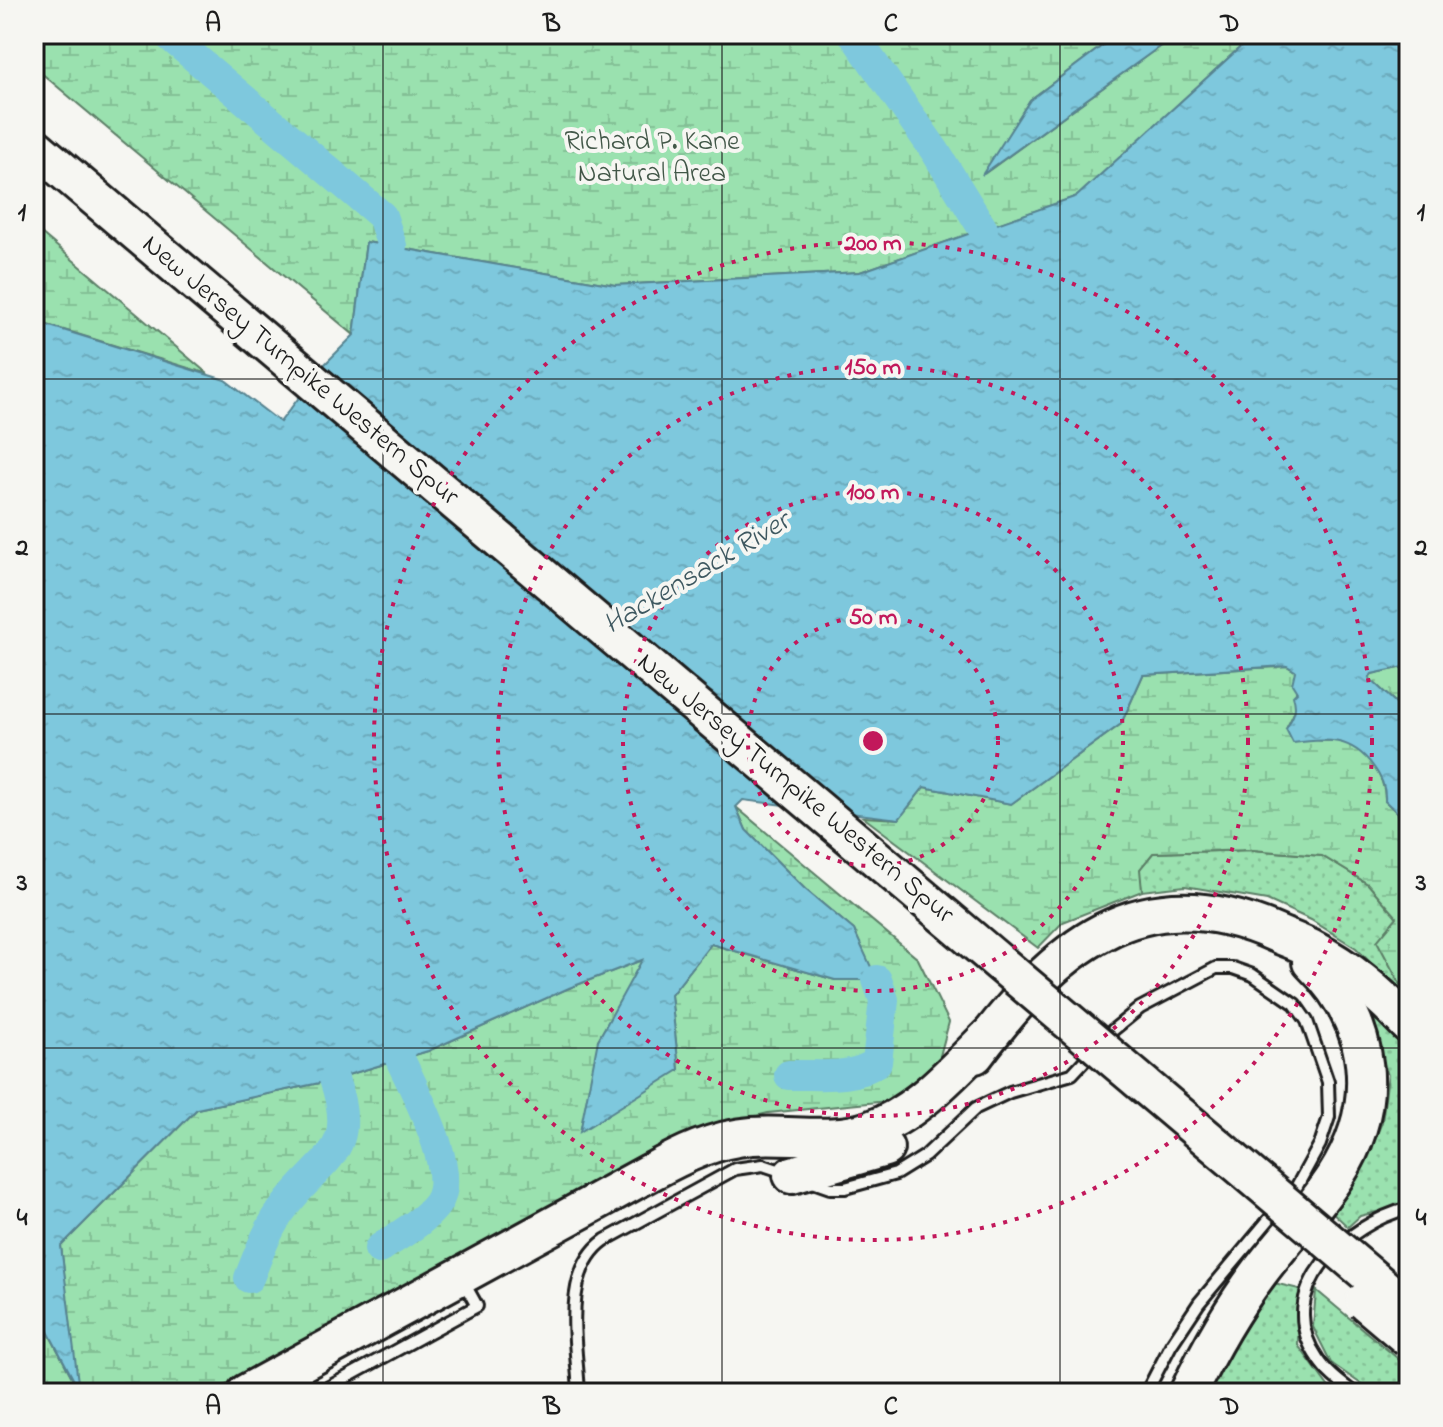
<svg xmlns="http://www.w3.org/2000/svg" width="1443" height="1427" font-family="'Indie Flower',sans-serif">
	<defs>
		<pattern id="grass-dots" width="8" height="8" patternUnits="userSpaceOnUse" patternTransform="scale(2)"><rect width="8" height="8" fill="#9ae1af"/><path d="M2 2h.1M6 6h.1" fill="none" stroke="#84c096" stroke-width="1.8" stroke-linecap="round"/></pattern>
		<pattern id="wetland-marsh" width="20" height="14" patternUnits="userSpaceOnUse" patternTransform="scale(2)"><rect width="20" height="14" fill="#9ae1af"/><path d="M1 5h8M5 5V1M11 12h8M15 12V8" fill="none" stroke="#84c096"/></pattern>
		<pattern id="water-ripples" width="26" height="14" patternUnits="userSpaceOnUse" patternTransform="scale(2)"><rect width="26" height="14" fill="#7ec8dd"/><path d="M2 4q2-2 4 0t4 0M15 11q2-2 4 0t4 0" fill="none" stroke="#6cabbd"/></pattern>
	</defs>
	<rect width="100%" height="100%" fill="#f6f6f2"/>
	<filter id="ink" filterUnits="userSpaceOnUse"><feTurbulence type="fractalNoise" baseFrequency=".0125" numOctaves="2"/><feDisplacementMap in="SourceGraphic" scale="16" xChannelSelector="R" yChannelSelector="G"/><feConvolveMatrix kernelMatrix="1 2 1 2 8 2 1 2 1" color-interpolation-filters="sRGB"/></filter>
	<g filter="url(#ink)">
		<!-- grass -->
		<g fill="url(#grass-dots)" stroke="#5b7e66" stroke-width="2">
			<polygon points="1253,850 1322,856 1368,884 1398,918 1408,1000 1356,948 1311,920 1267,900 1185,886 1142,891 1139,869 1153,853"/>
			<polygon points="1358,990 1409,1043 1409,1204 1360,1216 1348,1227 1329,1209 1363,1168 1382,1122 1388,1075"/>
			<polygon points="1274,1283 1299,1289 1298,1345 1333,1393 1210,1393 1226,1359"/>
			<polygon points="1316,1290 1409,1368 1409,1393 1374,1393 1331,1363 1313,1327"/>
		</g>
		<!-- wetland -->
		<g fill="url(#wetland-marsh)" stroke="#5b7e66" stroke-width="2">
			<polygon points="34,34 1118,34 1030,100 984,174 1170,39 1181,34 1242,34 1247,41 1078,196 860,272 615,285 366,242 354,335 34,67"/>
			<polygon points="34,227 208,374 38,322 34,347"/>
			<path d="M1287 666 1295 671 1297 707 1286 729C1295 733 1306 739 1316 740 1325 742 1334 739 1342 742 1366 748 1386 777 1385 801L1409 824V1001L1377 941 1397 917 1368 884 1322 856 1253 850 1153 853 1140 869 1142 891 1063 922 1038 948 863 817 899 819 924 787 1011 804 1121 724 1143 675Z"/>
			<polygon points="1409,666 1409,724 1398,705 1369,678 1371,674"/>
			<polygon points="736,807 918,959 949,1022 936,1071 888,1101 768,1113 701,1130 211,1393 34,1393 34,1305 77,1387 61,1246 197,1109 324,1082 428,1051 569,988 644,959 598,1040 679,1070 671,995 711,944 835,980 876,980 854,930 805,889 746,830"/>
		</g>
		<!-- water -->
		<g fill="url(#water-ripples)" stroke="#578390" stroke-width="2">
			<polygon points="1118,34 1181,34 1170,39 982,175 1030,100"/>
			<path d="M1242 34H1409V666L1372 674 1369 678 1398 705 1409 724V824L1385 801C1386 787 1381 777 1373 766 1352 737 1326 738 1293 743L1286 729C1293 716 1298 710 1293 696L1297 692 1292 684 1295 671 1287 666 1143 675 1121 724 1011 804 924 787 899 819 743 800 736 807 746 830 805 889 854 930 877 980H835L711 944 671 995 679 1070 580 1132 598 1040 642 960 569 988 428 1051 324 1082 197 1109 61 1246 79 1390 34 1305V347L37 322 225 380 280 422 325 364 354 335 366 242 615 285 860 272 1077 196 1247 41Z"/>
		</g>
		<g fill="none" stroke-linecap="round" stroke-linejoin="round">
			<!-- river -->
			<g stroke="#7ec8dd" stroke-width="30">
				<polyline points="167,34 382,216 392,246"/>
				<polyline points="853,34 935,151 983,229"/>
				<path d="M789 1075C818 1074 853 1080 877 1062L884 1000 877 980"/>
				<path d="M379 1249C397 1236 424 1222 437 1204 460 1173 414 1090 400 1059"/>
				<path d="M249 1278C259 1253 268 1227 285 1206 324 1155 359 1153 334 1079"/>
			</g>
			<!-- lane casing -->
			<g stroke="#1c1c1c" stroke-width="16">
				<g id="lane">
					<polyline points="810,1181 830,1188 845,1188 896,1174 925,1156 976,1108 1010,1092 1072,1074 1113,1030 1140,1008 1216,968 1233,968 1253,975 1295,1004 1307,1021 1328,1082 1329,1117 1320,1144 1297,1186 1199,1303 1171,1345 1146,1393"/>
					<polyline points="318,1393 477,1306 463,1281"/>
					<path d="M579 1393C577 1345 560 1272 605 1240L735 1169 763 1165 787 1173"/>
					<path d="M1354 1393C1341 1383 1327 1373 1318 1359 1270 1290 1347 1224 1409 1208"/>
				</g>
			</g>
			<!-- highway casing -->
			<g stroke="#1c1c1c" stroke-width="42">
				<g id="highway">
					<path d="M975 1055C1054 950 1138 872 1275 933 1288 939 1301 943 1314 950 1349 968 1382 996 1409 1025"/>
					<polyline points="792,1175 885,1148"/>
					<path d="M246 1393 649 1173C682 1155 714 1139 752 1136 791 1133 831 1143 869 1130 918 1113 953 1071 989 1036"/>
					<path d="M1188 1393C1208 1351 1231 1310 1259 1273 1283 1240 1313 1211 1335 1177 1382 1104 1374 1023 1311 962"/>
				</g>
			</g>
			<!-- lane -->
			<use href="#lane" stroke="#f6f6f2" stroke-width="10"/>
			<!-- highway -->
			<use href="#highway" stroke="#f6f6f2" stroke-width="36"/>
			<!-- highway-bridge casing -->
			<g stroke="#1c1c1c" stroke-width="42" stroke-linecap="butt">
				<g id="highway-bridge">
					<polyline points="34,146 1409,1309"/>
					<polyline points="1364,1301 1409,1339"/>
				</g>
			</g>
			<!-- highway-bridge -->
			<use href="#highway-bridge" stroke="#f6f6f2" stroke-width="36"/>
		</g>
	</g>
	<!-- grid -->
	<path fill="none" stroke="#1c1c1c" stroke-width="2" stroke-opacity="0.55" d="M383 34V1393M722 34V1393M1060 34V1393M34 379H1409M34 714H1409M34 1048H1409"/>
	<!-- distance rings -->
	<g fill="none" stroke="#c2185b" stroke-width="4" stroke-dasharray="4 8">
		<circle cx="873" cy="741" r="125"/>
		<circle cx="873" cy="741" r="250"/>
		<circle cx="873" cy="741" r="375"/>
		<circle cx="873" cy="741" r="499"/>
	</g>
	<g text-anchor="middle" dominant-baseline="central" stroke-width="8" stroke-linejoin="round" paint-order="stroke">
		<!-- park labels -->
		<g font-size="28" fill="#425748" stroke="#f6f6f2">
			<text x="652" y="142">Richard P. Kane<tspan x="652" dy="32">Natural Area</tspan></text>
		</g>
		<!-- street labels -->
		<g font-size="28" fill="#1c1c1c" stroke="#f6f6f2">
			<text transform="translate(300 371) rotate(40)">New Jersey Turnpike Western Spur</text>
			<text transform="translate(795 789) rotate(40)">New Jersey Turnpike Western Spur</text>
		</g>
		<!-- water labels -->
		<g font-size="30" font-style="italic" fill="#3e5860" stroke="#f6f6f2">
			<text transform="translate(697 574) rotate(-31)">Hackensack River</text>
		</g>
	</g>
	<circle cx="873" cy="741" r="12" fill="#c2185b" stroke="#f6f6f2" stroke-width="4"/>
	<g font-size="24" text-anchor="middle" font-weight="bold" fill="#c2185b" stroke="#f6f6f2" stroke-width="8" stroke-linejoin="round" paint-order="stroke">
		<text x="873" y="250">200 m</text>
		<text x="873" y="374">150 m</text>
		<text x="873" y="499">100 m</text>
		<text x="873" y="624">50 m</text>
	</g>
	<!-- margin -->
	<rect width="1443" height="1427" fill="none" stroke="#f6f6f2" stroke-width="88"/>
	<rect x="44" y="44" width="1355" height="1339" fill="none" stroke="#1c1c1c" stroke-width="3"/>
	<g font-size="26" text-anchor="middle" font-weight="bold" fill="#1c1c1c">
		<text x="213" y="31">A</text>
		<text x="552" y="31">B</text>
		<text x="891" y="31">C</text>
		<text x="1230" y="31">D</text>
		<text x="22" y="220">1</text>
		<text x="1421" y="220">1</text>
		<text x="22" y="555">2</text>
		<text x="1421" y="555">2</text>
		<text x="22" y="890">3</text>
		<text x="1421" y="890">3</text>
		<text x="22" y="1225">4</text>
		<text x="1421" y="1225">4</text>
		<text x="213" y="1414">A</text>
		<text x="552" y="1414">B</text>
		<text x="891" y="1414">C</text>
		<text x="1230" y="1414">D</text>
	</g>
</svg>
